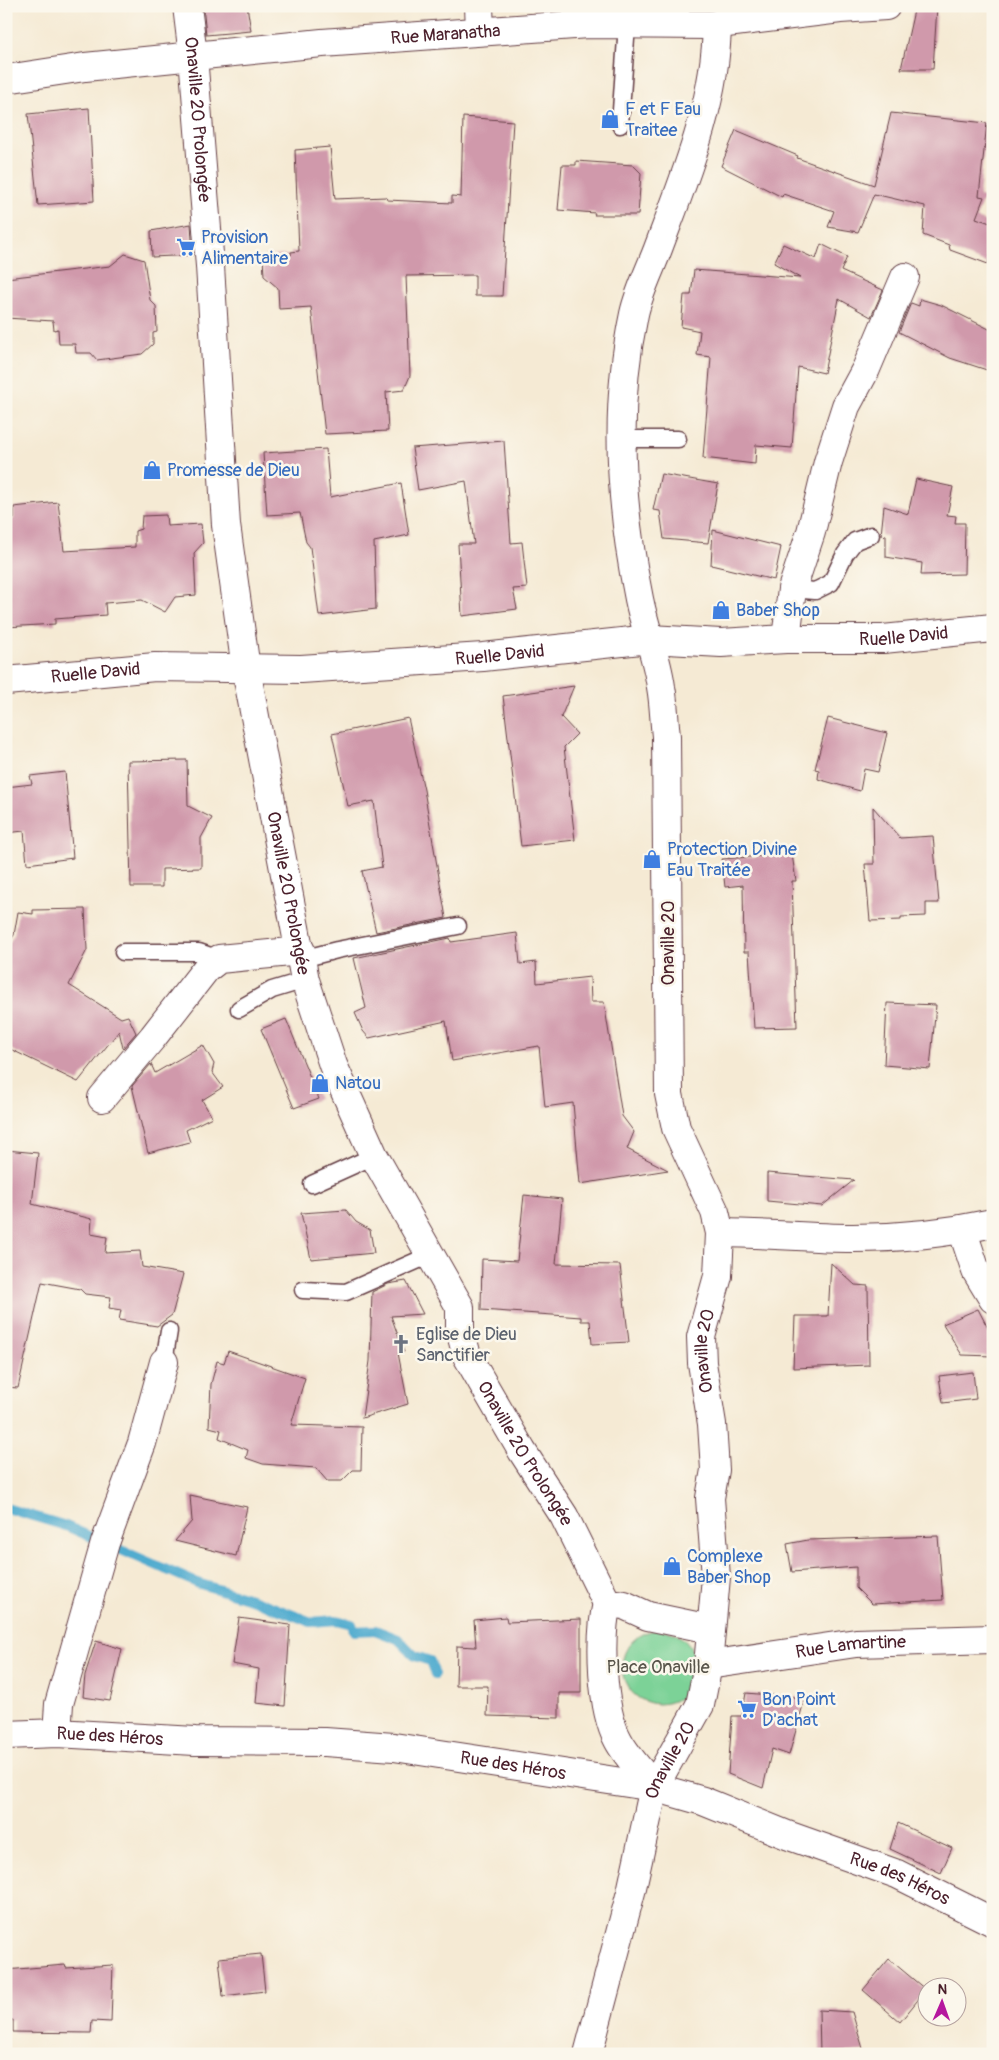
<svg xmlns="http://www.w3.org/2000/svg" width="999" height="2060" font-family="Pangolin,sans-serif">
	<rect width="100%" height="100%" fill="#fbf7ec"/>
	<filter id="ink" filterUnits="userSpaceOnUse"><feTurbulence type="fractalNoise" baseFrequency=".02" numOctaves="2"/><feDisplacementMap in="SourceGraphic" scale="10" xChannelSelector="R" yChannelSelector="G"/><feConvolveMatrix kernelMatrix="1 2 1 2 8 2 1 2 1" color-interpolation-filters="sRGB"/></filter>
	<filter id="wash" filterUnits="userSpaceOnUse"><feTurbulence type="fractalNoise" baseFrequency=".0096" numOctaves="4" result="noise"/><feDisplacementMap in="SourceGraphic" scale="20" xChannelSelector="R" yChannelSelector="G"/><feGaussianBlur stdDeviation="1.12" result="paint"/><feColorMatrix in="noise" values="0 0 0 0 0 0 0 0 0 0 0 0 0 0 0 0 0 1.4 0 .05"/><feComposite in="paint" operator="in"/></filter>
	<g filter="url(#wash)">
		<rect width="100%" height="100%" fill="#f5ead4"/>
		<!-- park -->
		<circle fill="#7bd297" stroke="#627861" cx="659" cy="1667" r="37"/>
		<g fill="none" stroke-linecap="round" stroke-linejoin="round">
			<!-- stream -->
			<polyline stroke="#51accf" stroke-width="10" points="6,1508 66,1526 197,1583 254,1600 311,1622 336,1620 352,1624 354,1631 375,1630 398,1639 415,1656 430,1661 435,1674"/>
		</g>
		<g id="blocks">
			<!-- building -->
			<g fill="#d099ab">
				<polygon points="203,6 247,6 251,31 206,35"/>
				<polygon points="915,6 937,6 933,69 901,69"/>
				<polygon points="89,108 94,201 38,205 28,114"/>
				<polygon points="891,113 987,123 979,196 984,197 976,218 993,224 993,245 988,264 950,250 949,245 923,235 925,206 874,194 858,232 828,227 834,211 783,194 782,197 721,166 736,130 798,156 797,158 874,185"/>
				<polygon points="463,117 513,121 502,296 475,296 475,275 406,276 410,376 404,390 386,392 388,431 325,434 311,307 279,309 278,288 264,276 263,256 291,255 291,252 299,251 295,150 330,147 335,199 386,197 387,200 452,203 452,196 461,197"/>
				<polygon points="576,161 633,165 641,173 638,215 594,215 595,213 558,210 562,165 576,165"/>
				<polygon points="191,224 193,255 152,257 151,231"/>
				<polygon points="783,244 816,259 821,244 847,257 841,271 883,290 871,317 839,299 824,373 798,367 792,448 756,445 755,464 703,458 711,357 697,355 700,331 681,327 684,295 691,295 694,270 800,278 774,263"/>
				<polygon points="125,254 144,260 150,300 156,306 157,332 153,333 153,344 142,354 97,360 91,353 76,353 75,344 59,344 58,329 54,330 53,321 6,318 6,278 110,266"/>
				<polygon points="920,299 941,305 993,331 993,372 950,358 899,332 911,303 919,306"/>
				<polygon points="504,441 511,543 522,542 527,588 513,589 517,609 462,616 458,544 474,544 466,481 418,490 412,448"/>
				<polygon points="326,449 330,497 401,483 409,535 374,542 376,609 319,616 310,547 306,542 300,513 267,515 263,453"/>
				<polygon points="661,474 718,484 708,543 664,539 660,511 653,510"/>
				<polygon points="916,479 953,487 947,515 956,516 955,523 965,523 964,574 921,575 922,563 886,557 886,536 881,535 884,506 908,514"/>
				<polygon points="58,502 64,551 135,547 135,531 141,529 142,516 166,515 167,526 201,524 203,543 194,553 196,595 175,597 165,612 142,600 105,603 106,615 55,619 55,624 6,627 6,520 14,519 14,507"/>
				<polygon points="713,530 781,547 774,580 711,565"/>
				<polygon points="574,686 561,717 577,734 564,747 575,840 521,846 503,696"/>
				<polygon points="408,718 424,790 446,918 376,932 362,871 382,867 374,801 348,806 332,734"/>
				<polygon points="828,718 887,733 878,772 864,769 860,791 818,779 819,770 815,769"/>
				<polygon points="187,760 188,806 212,818 201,838 201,868 162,869 162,887 131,887 128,761"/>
				<polygon points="65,772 73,858 27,864 24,831 6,833 6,787 32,784 30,776"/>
				<polygon points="873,807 900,838 933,836 939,903 926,903 926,916 901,917 901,920 870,921 865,864 874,864"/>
				<polygon points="792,854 796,881 792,881 797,1027 754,1028 749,952 744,952 743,885 725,887 722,859"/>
				<polygon points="85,909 87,950 69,985 121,1018 128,1016 136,1033 123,1048 119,1031 78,1082 6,1047 6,948 14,935 18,912 33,914 33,910"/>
				<polygon points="517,933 520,964 536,962 537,983 590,977 591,1002 604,1002 622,1116 634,1132 627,1149 668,1170 580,1184 573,1103 545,1107 539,1046 452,1061 446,1021 369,1038 363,1031 355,1013 366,1008 354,958 450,938 451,942"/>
				<polygon points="887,1003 936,1005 930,1069 884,1065"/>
				<polygon points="286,1019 319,1099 294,1108 261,1029"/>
				<polygon points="203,1045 214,1064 212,1072 223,1087 202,1100 212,1117 186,1130 190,1142 148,1153 132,1086 151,1064 155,1073"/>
				<polygon points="6,1150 38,1153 32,1204 92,1219 91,1234 107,1237 105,1253 140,1251 142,1267 183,1274 172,1315 157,1326 119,1320 121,1310 109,1308 111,1297 85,1294 80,1289 42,1282 18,1388 6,1387"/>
				<polygon points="767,1173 854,1180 822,1206 767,1201"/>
				<polygon points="524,1195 562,1199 556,1264 620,1265 629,1342 592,1344 590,1321 581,1321 581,1317 481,1310 482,1259 517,1261"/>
				<polygon points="346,1210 356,1222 370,1230 374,1253 311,1259 301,1213"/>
				<polygon points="831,1263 855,1285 868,1286 869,1365 793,1368 795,1316 828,1316"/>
				<polygon points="406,1281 423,1314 391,1316 404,1352 398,1353 408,1404 362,1418 370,1361 372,1292 388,1284"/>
				<polygon points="978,1309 993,1338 993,1356 962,1355 943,1324"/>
				<polygon points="228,1351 305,1378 291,1425 362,1427 361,1470 353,1470 342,1481 327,1481 316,1468 263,1464 246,1458 248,1450 219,1438 221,1430 209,1427 211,1384 217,1361 224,1363"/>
				<polygon points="973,1372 976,1399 943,1403 939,1376"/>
				<polygon points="190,1495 247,1507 236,1556 175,1541 192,1521"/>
				<polygon points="938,1536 943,1600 872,1604 856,1588 856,1567 792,1572 787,1544 808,1540"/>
				<polygon points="506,1617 507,1622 581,1619 581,1693 559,1693 559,1718 487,1716 488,1686 456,1686 457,1646 476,1647 474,1620"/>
				<polygon points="239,1618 290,1625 285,1706 256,1703 259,1669 232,1664"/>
				<polygon points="96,1641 122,1649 110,1701 83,1697 85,1675"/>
				<polygon points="746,1693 805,1698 789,1755 772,1749 763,1788 728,1774 732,1716 742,1716"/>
				<polygon points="898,1823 952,1848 941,1873 890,1849"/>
				<polygon points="261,1954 265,1991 223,1996 219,1958"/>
				<polygon points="889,1959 926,1990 900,2022 863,1990"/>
				<polygon points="65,1965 66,1968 113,1965 111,2022 92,2021 91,2033 13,2032 13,2020 6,2020 6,1970"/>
				<polygon points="819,2010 852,2012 864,2052 820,2054"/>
			</g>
		</g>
	</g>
	<g filter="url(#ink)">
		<use href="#blocks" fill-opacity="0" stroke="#643d44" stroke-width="1"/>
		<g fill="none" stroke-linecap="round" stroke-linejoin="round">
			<!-- lane casing -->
			<g stroke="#643d44" stroke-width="19">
				<g id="lane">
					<polyline points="620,125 627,24"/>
					<polyline points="620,439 678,439"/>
					<polyline points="792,589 815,591 831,583 845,554 855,541 871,535"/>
					<polyline points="123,952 199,952 219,959"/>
					<polyline points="302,959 337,950 458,926"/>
					<polyline points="239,1009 272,990 305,980"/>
					<polyline points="312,1184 374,1156"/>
					<polyline points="303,1290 346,1292 430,1255"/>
					<polyline points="164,1362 169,1331"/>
				</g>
			</g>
			<!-- street casing -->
			<g stroke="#643d44" stroke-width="30">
				<g id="street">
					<path id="s1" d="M187 6 193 56 210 266 226 525 246 669 305 980 333 1065 374 1156 460 1307V1330L467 1356 522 1451 564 1516 607 1603 624 1605 648 1616 710 1629"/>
					<polyline points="479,6 480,30"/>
					<polyline points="786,639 792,589 811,532 828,462 846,406 866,369 905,277"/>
					<path id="s2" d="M6 681 155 667 301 669 483 657 650 639 721 643 786 639H883L993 628"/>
					<polyline points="102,1098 153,1037 206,969 219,959 301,951"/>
					<polyline points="962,1229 976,1271 993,1299"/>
					<path d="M720 1233C764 1233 809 1238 853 1238 900 1238 947 1233 993 1223"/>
					<path d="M607 1603C599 1637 601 1709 618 1740 627 1757 642 1772 654 1787"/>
					<path id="s3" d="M708 1665 856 1643 993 1639"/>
					<polyline points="57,1733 59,1704 105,1543 142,1443 164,1362"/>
					<path id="s4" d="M6 1735 57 1733 195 1741 325 1742 394 1747 654 1787 703 1801 787 1835 897 1874 993 1922"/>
					<path id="s5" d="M588 2054 631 1892 654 1787 700 1705 708 1665 716 1577 710 1498 715 1470 712 1424 702 1363 701 1337 718 1276 720 1233 715 1212 676 1128 669 1094 666 736C664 720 664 703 661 687 657 657 645 629 639 599 620 506 614 407 634 314 639 291 651 268 659 246 686 174 716 102 717 24"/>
				</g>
			</g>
			<!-- secondary casing -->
			<g stroke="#643d44" stroke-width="30">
				<g id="secondary">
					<path id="s6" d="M6 79 85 67 322 43 588 24 711 25 840 9 886 6"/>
				</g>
			</g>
			<!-- lane -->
			<use href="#lane" stroke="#fff" stroke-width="16"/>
			<!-- street -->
			<use href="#street" stroke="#fff" stroke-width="28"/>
			<!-- secondary -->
			<use href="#secondary" stroke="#fff" stroke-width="28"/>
		</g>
	</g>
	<!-- icons -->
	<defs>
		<g id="shop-bare" transform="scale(1.5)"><path d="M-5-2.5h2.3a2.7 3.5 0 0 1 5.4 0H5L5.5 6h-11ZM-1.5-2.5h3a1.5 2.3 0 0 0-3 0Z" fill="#3f7fe0" stroke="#fbf7ec" stroke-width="2.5" paint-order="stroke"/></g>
		<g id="supermarket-bare" transform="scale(1.5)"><path d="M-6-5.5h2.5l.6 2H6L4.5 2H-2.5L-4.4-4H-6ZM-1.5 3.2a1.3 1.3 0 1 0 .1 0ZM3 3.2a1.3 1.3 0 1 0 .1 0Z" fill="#3f7fe0" stroke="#fbf7ec" stroke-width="2.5" paint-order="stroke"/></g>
		<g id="church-bare" transform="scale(1.5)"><path d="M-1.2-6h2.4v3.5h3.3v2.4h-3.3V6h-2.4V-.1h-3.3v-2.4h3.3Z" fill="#6b7280" stroke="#fbf7ec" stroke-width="2.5" paint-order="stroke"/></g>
	</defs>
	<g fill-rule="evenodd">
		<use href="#shop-bare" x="610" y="119"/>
		<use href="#supermarket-bare" x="186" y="247"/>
		<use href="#shop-bare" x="152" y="470"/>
		<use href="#shop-bare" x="721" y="610"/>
		<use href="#shop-bare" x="652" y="859"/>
		<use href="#shop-bare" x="320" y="1083"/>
		<use href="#church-bare" x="401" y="1344"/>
		<use href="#shop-bare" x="672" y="1566"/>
		<use href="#supermarket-bare" x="747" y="1709"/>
	</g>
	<g text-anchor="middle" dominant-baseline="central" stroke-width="5" stroke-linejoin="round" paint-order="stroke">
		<!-- street labels -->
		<g font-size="18" fill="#4a1f2b" stroke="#fbf7ec">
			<text stroke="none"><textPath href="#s6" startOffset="442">Rue Maranatha</textPath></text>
			<text stroke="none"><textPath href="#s1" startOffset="114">Onaville 20 Prolongée</textPath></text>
			<text stroke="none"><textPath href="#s2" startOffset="900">Ruelle David</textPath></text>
			<text stroke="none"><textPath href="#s2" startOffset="495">Ruelle David</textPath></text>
			<text stroke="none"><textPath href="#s2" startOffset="90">Ruelle David</textPath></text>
			<text stroke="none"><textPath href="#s1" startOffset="894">Onaville 20 Prolongée</textPath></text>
			<text transform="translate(668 943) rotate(-90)">Onaville 20</text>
			<text stroke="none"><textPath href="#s5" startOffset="726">Onaville 20</textPath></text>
			<text stroke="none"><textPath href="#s1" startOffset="1509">Onaville 20 Prolongée</textPath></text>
			<text stroke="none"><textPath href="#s3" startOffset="144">Rue Lamartine</textPath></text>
			<text stroke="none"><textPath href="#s4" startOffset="104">Rue des Héros</textPath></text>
			<text stroke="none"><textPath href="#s5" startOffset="306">Onaville 20</textPath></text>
			<text stroke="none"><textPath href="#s4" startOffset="509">Rue des Héros</textPath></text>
			<text stroke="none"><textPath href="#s4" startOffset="914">Rue des Héros</textPath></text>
		</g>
		<!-- shop labels -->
		<g font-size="18" fill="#366cbe" stroke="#fbf7ec" text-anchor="start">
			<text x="625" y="109">F et F Eau<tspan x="625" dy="21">Traitee</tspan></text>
			<text x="201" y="237">Provision<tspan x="201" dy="21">Alimentaire</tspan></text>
			<text x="167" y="470">Promesse de Dieu</text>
			<text x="736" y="610">Baber Shop</text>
			<text x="667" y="849">Protection Divine<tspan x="667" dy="21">Eau Traitée</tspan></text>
			<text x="335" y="1083">Natou</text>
			<text x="687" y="1556">Complexe<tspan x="687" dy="21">Baber Shop</tspan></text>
			<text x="762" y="1699">Bon Point<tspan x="762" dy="21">D'achat</tspan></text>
		</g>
		<!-- worship labels -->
		<g font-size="18" fill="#5b616d" stroke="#fbf7ec" text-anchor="start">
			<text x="416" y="1334">Eglise de Dieu<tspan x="416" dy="21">Sanctifier</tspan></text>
		</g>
		<!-- park labels -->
		<g font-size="18" fill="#59554b" stroke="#fbf7ec">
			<text x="658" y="1667">Place Onaville</text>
		</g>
	</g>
	<!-- margin -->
	<rect width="999" height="2060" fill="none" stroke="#fbf7ec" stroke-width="25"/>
	<!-- north arrow -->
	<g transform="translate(942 2002) rotate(2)"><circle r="24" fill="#fbf7ec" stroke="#b4a19f"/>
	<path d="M0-4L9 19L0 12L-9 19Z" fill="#b5179e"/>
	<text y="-8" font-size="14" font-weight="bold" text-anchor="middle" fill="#4a1f2b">N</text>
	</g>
</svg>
